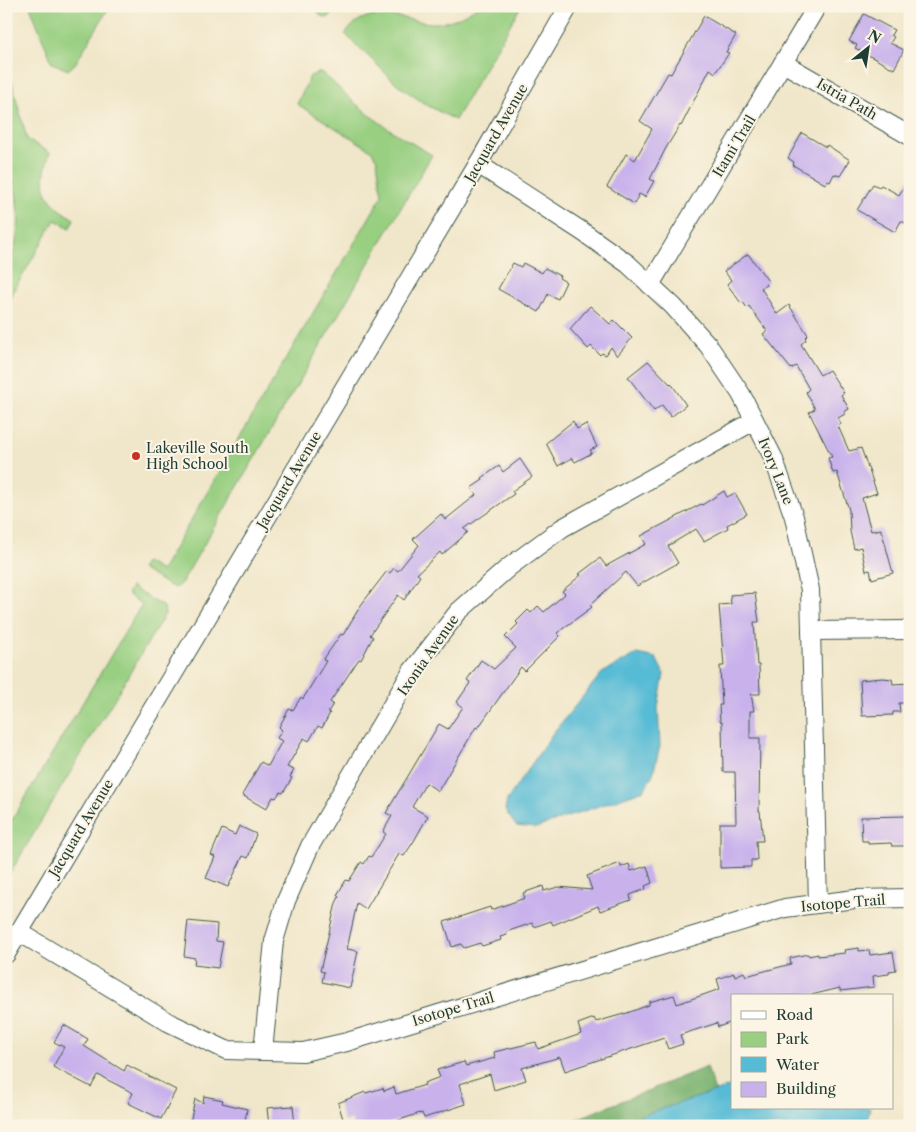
<svg xmlns="http://www.w3.org/2000/svg" width="916" height="1132" font-family="'Libre Caslon Text',serif">
	<rect width="100%" height="100%" fill="#fcf5e5"/>
	<filter id="ink" filterUnits="userSpaceOnUse"><feTurbulence type="fractalNoise" baseFrequency=".02" numOctaves="2"/><feDisplacementMap in="SourceGraphic" scale="10" xChannelSelector="R" yChannelSelector="G"/><feConvolveMatrix kernelMatrix="1 2 1 2 8 2 1 2 1" color-interpolation-filters="sRGB"/></filter>
	<filter id="wash" filterUnits="userSpaceOnUse"><feTurbulence type="fractalNoise" baseFrequency=".0096" numOctaves="4" result="noise"/><feDisplacementMap in="SourceGraphic" scale="20" xChannelSelector="R" yChannelSelector="G"/><feGaussianBlur stdDeviation="1.12" result="paint"/><feColorMatrix in="noise" values="0 0 0 0 0 0 0 0 0 0 0 0 0 0 0 0 0 1.4 0 .05"/><feComposite in="paint" operator="in"/></filter>
	<g filter="url(#wash)">
		<rect width="100%" height="100%" fill="#f0e6c9"/>
		<!-- green -->
		<g fill="#98cf81" stroke="#5c865a">
			<polygon points="30,6 110,6 75,64 68,70 52,63"/>
			<polygon points="314,6 341,6 328,18 321,16"/>
			<path d="M478 6H521L455 120 425 104 398 85 345 34C349 30 353 24 358 21 379 8 409 21 431 23 448 24 464 16 478 6Z"/>
			<path d="M6 61 27 139 50 153C38 188 44 200 74 219L70 228 55 220 6 304V271L15 248 19 223 16 192 6 157Z"/>
			<path d="M321 72C337 85 351 101 367 113 387 129 410 142 432 155L182 582 176 588 168 585 141 569 146 562 161 571 382 196 377 160 371 150 297 104 310 76Z"/>
			<polygon points="131,587 164,607 165,614 6,880 6,830 142,604 127,594"/>
		</g>
		<!-- forest -->
		<polygon fill="#7ab26f" stroke="#4c7852" points="707,1067 715,1092 609,1126 559,1126"/>
		<!-- water -->
		<g fill="#57bbd5" stroke="#3b7c84">
			<polygon points="637,654 656,658 664,674 658,707 660,746 653,774 644,790 536,828 516,826 505,810 507,800 553,733 602,673"/>
			<polygon points="732,1086 732,1108 870,1108 866,1126 609,1126"/>
		</g>
		<g id="blocks">
			<!-- building -->
			<g fill="#c9b2ec">
				<polygon points="864,14 894,30 891,35 894,37 890,43 904,50 894,69 855,48 857,45 849,41"/>
				<polygon points="704,16 736,35 726,52 729,53 715,73 710,69 681,126 680,125 666,148 650,179 654,181 645,197 639,194 634,204 607,187 626,154 635,160 652,129 640,121 668,73 671,74"/>
				<polygon points="802,133 826,147 827,145 850,160 840,176 834,174 830,182 827,180 825,184 793,165 794,162 788,158"/>
				<polygon points="910,177 910,214 905,223 901,221 895,232 857,210 873,184 879,187 881,185 899,195"/>
				<polygon points="748,254 768,281 766,283 767,285 761,288 777,314 789,305 808,335 805,338 806,340 801,344 820,375 829,370 844,393 841,395 849,409 844,412 845,414 838,418 841,424 838,426 849,451 861,448 877,493 862,498 871,531 881,529 893,573 872,579 870,570 866,571 861,547 854,549 850,531 849,510 837,472 833,473 828,458 832,457 809,412 815,409 806,392 809,389 796,366 791,369 763,334 767,331 749,306 747,308 743,302 741,303 727,284 731,280 724,271"/>
				<polygon points="513,263 521,267 523,263 542,273 545,268 560,276 559,278 566,282 558,299 548,294 539,312 498,289"/>
				<polygon points="590,306 610,324 614,320 632,338 617,356 611,347 606,355 602,353 600,355 591,346 588,349 570,329"/>
				<polygon points="648,361 670,384 671,383 686,405 671,417 662,405 654,411 628,377"/>
				<polygon points="573,421 577,429 586,424 597,447 590,450 592,453 575,462 572,458 558,466 546,443"/>
				<polygon points="520,459 532,477 512,491 514,494 464,529 468,532 442,555 440,552 417,574 420,576 404,600 398,595 370,635 373,637 361,660 359,659 330,702 333,704 328,712 330,713 322,728 318,726 309,741 304,738 287,767 294,770 290,777 292,778 283,793 280,792 276,798 273,797 266,809 242,795 261,762 268,766 282,741 277,738 282,730 279,727 289,709 293,710 301,697 303,699 326,661 323,660 341,634 343,635 361,605 387,571 390,573 394,568 398,571 419,545 413,539 441,514 445,520 476,495 471,488 483,480 482,478 499,466 503,472"/>
				<polygon points="724,491 727,497 735,493 747,514 727,525 728,528 704,541 696,529 668,546 678,563 637,586 626,572 590,605 592,607 557,633 560,636 525,671 521,667 478,728 476,727 438,791 426,783 412,807 428,816 414,841 404,856 399,854 366,909 357,903 347,949 358,951 350,988 322,982 324,972 320,971 336,903 339,897 337,895 346,880 349,881 361,862 364,864 369,856 371,857 386,834 383,832 392,816 386,813 439,724 448,729 463,707 457,702 470,683 467,681 481,660 494,669 516,648 505,637 518,624 516,622 528,610 531,613 538,606 544,612 565,594 562,591 581,575 579,574 600,558 606,566 646,544 641,536 701,504 702,505"/>
				<polygon points="755,593 759,622 754,622 757,665 759,665 760,694 751,694 754,711 750,711 750,738 760,738 759,811 760,811 763,841 756,841 757,860 751,860 751,867 720,868 720,823 736,823 735,772 723,772 722,722 720,721 719,705 722,705 720,666 724,666 719,605 731,604 730,595"/>
				<polygon points="883,678 892,679 893,684 910,683 910,703 899,703 900,712 893,712 893,715 862,716 860,680"/>
				<polygon points="906,816 906,824 910,824 909,846 892,846 891,843 868,844 868,841 862,841 861,817"/>
				<polygon points="239,826 256,834 248,858 243,856 228,887 206,878 215,857 211,855 222,829 235,835"/>
				<polygon points="620,863 621,867 629,864 631,871 647,866 652,883 645,886 646,889 630,895 631,900 600,911 598,906 553,925 551,921 534,927 532,923 506,932 507,935 500,937 501,940 482,946 480,943 464,948 461,944 452,947 444,922 490,907 491,910 525,898 523,893 543,886 544,891 558,887 592,890 587,876"/>
				<polygon points="188,921 217,924 216,941 223,942 218,968 194,965 195,958 184,956"/>
				<polygon points="859,948 859,951 869,950 870,955 893,952 896,970 889,971 889,974 873,976 874,987 840,991 840,988 807,996 732,996 732,1022 718,1027 717,1023 680,1035 683,1044 668,1049 664,1038 565,1071 560,1057 522,1068 526,1080 494,1090 490,1074 460,1084 466,1104 424,1118 422,1113 420,1114 420,1113 382,1126 353,1126 351,1119 344,1122 338,1103 365,1092 366,1093 383,1088 384,1091 394,1087 396,1094 425,1085 424,1083 440,1077 437,1070 464,1062 466,1066 495,1058 494,1052 536,1042 538,1049 581,1034 578,1024 594,1018 596,1022 627,1013 649,1005 649,1002 674,995 677,1004 720,989 717,979 734,973 735,976 744,972 746,976 791,964 790,958 808,954 809,956 818,954 818,956 845,953 844,950"/>
				<polygon points="64,1025 88,1039 84,1046 124,1071 127,1065 176,1090 161,1119 128,1103 133,1093 98,1075 91,1087 53,1067 64,1047 54,1042"/>
				<polygon points="204,1096 223,1100 222,1103 247,1109 244,1126 194,1126 194,1124 190,1123 195,1099 203,1103"/>
				<polygon points="293,1106 295,1126 269,1126 267,1108"/>
			</g>
		</g>
	</g>
	<g filter="url(#ink)">
		<use href="#blocks" fill-opacity="0" stroke="#3e564a" stroke-width="1"/>
		<g fill="none" stroke-linecap="round" stroke-linejoin="round">
			<!-- minor casing -->
			<g stroke="#3e564a" stroke-width="20">
				<g id="minor">
					<polyline points="783,63 910,136"/>
					<polyline points="478,164 583,232 628,264 673,306 708,345 741,394 773,457 794,517 810,590 818,904"/>
					<polyline points="650,285 817,6"/>
					<polyline points="811,631 910,630"/>
					<polyline points="19,932 168,1022 226,1050 303,1052 347,1042 785,908 855,899 910,898"/>
					<polyline points="6,954 478,164 569,6"/>
					<polyline points="263,1051 274,941 286,901 310,846 412,671 458,612 509,567 562,528 754,421"/>
				</g>
			</g>
			<!-- minor -->
			<use href="#minor" stroke="#fff" stroke-width="18"/>
		</g>
	</g>
	<!-- markers -->
	<circle fill="#c8321e" stroke="#fcf5e5" stroke-width="2" cx="136" cy="456" r="5"/>
	<g text-anchor="middle" dominant-baseline="central" stroke-width="4" stroke-linejoin="round" paint-order="stroke">
		<!-- street labels -->
		<g font-size="14" fill="#1f3d34" stroke="#fcf5e5">
			<text transform="translate(847 99) rotate(30)">Istria Path</text>
			<text transform="translate(496 133) rotate(-60)">Jacquard Avenue</text>
			<text transform="translate(734 146) rotate(-59)">Itami Trail</text>
			<text transform="translate(776 471) rotate(68)">Ivory Lane</text>
			<text transform="translate(289 480) rotate(-59)">Jacquard Avenue</text>
			<text transform="translate(428 655) rotate(-55)">Ixonia Avenue</text>
			<text transform="translate(81 828) rotate(-59)">Jacquard Avenue</text>
			<text transform="translate(843 903) rotate(-5)">Isotope Trail</text>
			<text transform="translate(453 1009) rotate(-17)">Isotope Trail</text>
		</g>
		<!-- poi labels -->
		<g font-size="14" fill="#1f3d34" stroke="#fcf5e5" text-anchor="start">
			<text x="146" y="448">Lakeville South<tspan x="146" dy="16">High School</tspan></text>
		</g>
	</g>
	<!-- margin -->
	<rect width="916" height="1132" fill="none" stroke="#fcf5e5" stroke-width="25"/>
	<!-- legend -->
	<rect x="731" y="994" width="162" height="115" fill="#fcf5e5" stroke="#a4ab9e"/>
	<rect x="741" y="1011" width="25" height="8" fill="#ffffff" stroke="#a4ab9e"/>
	<text x="776" y="1020" font-size="15" fill="#1f3d34">Road</text>
	<rect x="741" y="1032" width="25" height="15" fill="#98cf81" stroke="#a4ab9e"/>
	<text x="776" y="1044" font-size="15" fill="#1f3d34">Park</text>
	<rect x="741" y="1057" width="25" height="15" fill="#57bbd5" stroke="#a4ab9e"/>
	<text x="776" y="1070" font-size="15" fill="#1f3d34">Water</text>
	<rect x="741" y="1082" width="25" height="15" fill="#c9b2ec" stroke="#a4ab9e"/>
	<text x="776" y="1094" font-size="15" fill="#1f3d34">Building</text>
	<!-- north arrow -->
	<g transform="translate(868 48) rotate(30)" stroke="#fcf5e5" stroke-width="4" paint-order="stroke">
	<path d="M0-4L9 19L0 12L-9 19Z" fill="#1f3d34"/>
	<text y="-8" font-size="14" font-weight="bold" text-anchor="middle" fill="#1f3d34">N</text>
	</g>
</svg>
